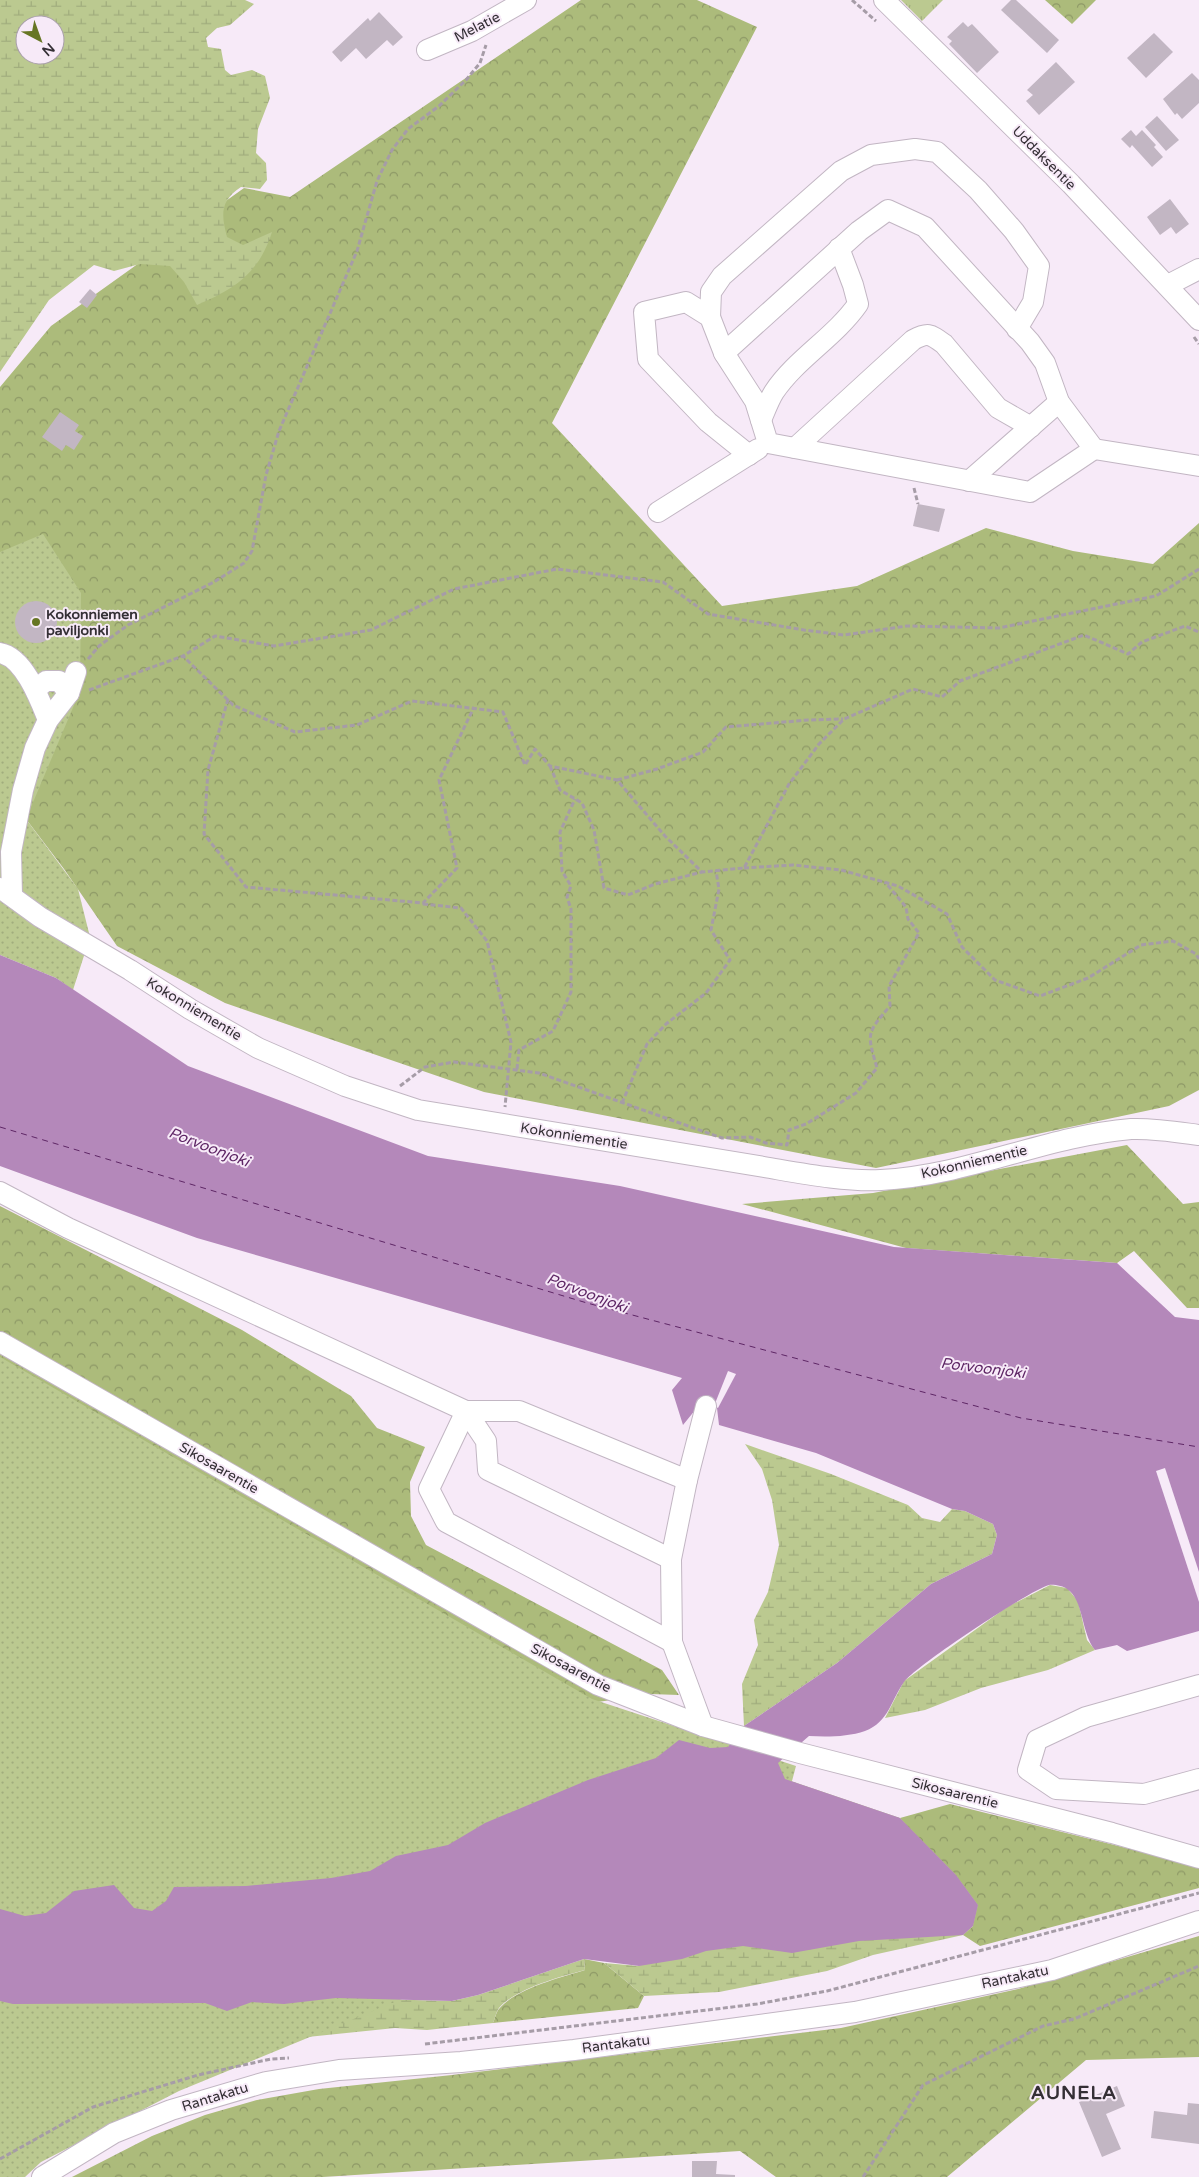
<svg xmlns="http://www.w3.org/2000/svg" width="1199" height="2177" font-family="'Varela Round',sans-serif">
	<defs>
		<pattern id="grass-tufts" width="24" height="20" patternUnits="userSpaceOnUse" patternTransform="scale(1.25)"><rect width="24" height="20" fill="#bbc990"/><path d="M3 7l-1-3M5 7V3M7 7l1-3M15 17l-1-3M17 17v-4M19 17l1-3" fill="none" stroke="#a1ad7d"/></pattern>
		<pattern id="forest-crowns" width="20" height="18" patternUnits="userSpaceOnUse" patternTransform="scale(1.25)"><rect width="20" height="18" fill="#acbb7b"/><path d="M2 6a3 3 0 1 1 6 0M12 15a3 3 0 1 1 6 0" fill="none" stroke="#8d9866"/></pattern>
		<pattern id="wetland-marsh" width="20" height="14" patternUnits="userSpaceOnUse" patternTransform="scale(1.25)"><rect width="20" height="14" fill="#bbc990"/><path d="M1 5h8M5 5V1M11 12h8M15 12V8" fill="none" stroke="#a1ad7d"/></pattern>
		<pattern id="park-dots" width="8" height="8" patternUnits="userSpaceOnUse" patternTransform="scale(1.25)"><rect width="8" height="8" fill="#bbc990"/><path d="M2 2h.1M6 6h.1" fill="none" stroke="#a1ad7d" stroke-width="1.8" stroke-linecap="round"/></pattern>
	</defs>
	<rect width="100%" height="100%" fill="#f7eaf8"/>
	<!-- grass -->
	<polygon fill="url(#grass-tufts)" points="901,0 943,0 922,21"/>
	<!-- forest -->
	<g fill="url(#forest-crowns)">
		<polygon points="581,0 697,0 757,27 552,423 722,606 857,586 986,528 1073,551 1153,564 1199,523 1199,1090 1169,1106 876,1168 484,1092 225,1003 117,946 64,869 26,819 0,552 0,387 51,326 244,188 290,197"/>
		<polygon points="1045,0 1096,0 1072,24"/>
		<polygon points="1127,1145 1183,1204 1199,1202 1199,1308 1187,1308 1134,1251 1117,1263 906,1248 742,1204 873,1193"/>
		<polygon points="0,1206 242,1330 351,1396 377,1428 425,1447 410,1482 411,1516 426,1545 662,1670 679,1695 650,1694 572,1706 0,1362"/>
		<polygon points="950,1804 1199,1866 1199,1888 980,1946 963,1935 973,1926 900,1818"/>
		<polygon points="1199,1936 1199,2057 1086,2060 947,2177 776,2177 740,2151 323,2177 72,2177 152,2136 205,2115 257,2100 319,2089 452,2075 841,2028 1018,1989"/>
		<path d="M584 1959 604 1963 644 1996 638 2008 493 2023C495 2019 496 2012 499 2009 515 1989 562 1977 585 1970Z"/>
	</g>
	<!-- wetland -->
	<g fill="url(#wetland-marsh)" fill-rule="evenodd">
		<path d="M0 0H245L254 4 230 25 217 28 206 38 208 47 221 49 225 70 231 75 252 70 265 76 270 98 258 129 256 153 266 163 267 180 260 189 241 187C220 201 221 214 227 237L243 245 272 232C259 273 235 289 197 305L184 282 170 266 140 264 114 271 94 265 49 300 0 372ZM25 25H55V55H25Z"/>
		<polygon points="745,1444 831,1474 908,1505 922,1518 940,1522 952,1509 965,1511 993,1524 997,1535 992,1554 931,1584 837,1663 744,1726 742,1684 758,1645 754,1620 768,1592 779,1545 772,1500 762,1469"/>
		<polygon points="1050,1585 1067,1588 1078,1601 1087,1640 1095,1650 1048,1670 981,1688 925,1710 885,1718 904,1681 1007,1607"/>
		<polygon points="785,1779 900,1818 956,1875 978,1905 973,1926 963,1935 873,1955 827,1971 719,1992 644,1996 604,1963 639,1966"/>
		<path d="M584 1959 585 1970C562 1976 515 1989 499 2008 496 2012 495 2019 493 2023L427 2030 395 2028 288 2039 336 1998 452 2001 478 1995Z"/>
	</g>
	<!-- park -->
	<g fill="url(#park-dots)">
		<polygon points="43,534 81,593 80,691 26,819 78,889 90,937 73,990 56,978 0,955 0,552"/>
		<polygon points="0,1357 592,1699 796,1766 788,1796 562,1933 179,2091 41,2162 25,2177 0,2177"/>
	</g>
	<!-- water -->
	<path fill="#b488ba" d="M0 955 56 978 188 1066 428 1156 620 1186 894 1247 1117 1263 1175 1317 1199 1320V1631L1127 1651 1117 1645 1095 1650C1081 1633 1084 1600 1067 1589 1064 1586 1053 1584 1049 1585 1030 1590 915 1666 904 1682 891 1700 889 1722 865 1731 848 1737 826 1737 809 1736L778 1763 785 1779 900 1818 956 1875 978 1905 973 1926 963 1935 859 1941 792 1953 743 1946 706 1951 682 1959 639 1966 584 1959 478 1995 452 2001 336 1998 284 2004 252 2002 227 2011 205 2003 13 2004 0 2001V1909L25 1916 46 1913 74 1891 114 1885 134 1908 152 1911 166 1901 174 1887 246 1886 331 1878 370 1871 396 1856 448 1845 485 1823 588 1780 656 1758 679 1740 710 1748 728 1747 744 1726 837 1663 931 1584 992 1554 997 1535 993 1524 965 1511 952 1509 816 1453 719 1425 717 1408 700 1404 683 1425 672 1390 682 1378 197 1238 0 1166Z"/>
	<!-- pier -->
	<g fill="#f7eaf8">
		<polygon points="728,1371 736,1374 718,1408 714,1406"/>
		<polygon points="1165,1468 1199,1572 1199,1602 1156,1471"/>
	</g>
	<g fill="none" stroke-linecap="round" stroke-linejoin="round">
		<!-- ferry -->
		<polyline stroke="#5e2665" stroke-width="1" stroke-dasharray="6 5" stroke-linecap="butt" points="0,1127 587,1303 1021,1418 1199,1447"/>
	</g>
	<!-- building -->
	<g fill="#c2b6c3">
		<polygon points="1011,0 1016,0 1059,40 1047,53 1001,10"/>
		<polygon points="379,12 403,37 393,46 387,40 366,59 356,48 341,62 332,52 368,18 370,21"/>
		<polygon points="963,22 968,27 972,24 999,52 977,73 949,44 952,41 947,37"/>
		<polygon points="1154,33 1173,52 1146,78 1127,58"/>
		<polygon points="1056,62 1075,82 1039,115 1026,101 1033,95 1027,90"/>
		<polygon points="1192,73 1199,80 1199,103 1182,119 1177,113 1175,115 1163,99"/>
		<polygon points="1157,116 1179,140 1166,151 1145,127"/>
		<polygon points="1131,130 1136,136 1142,130 1156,145 1154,147 1163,157 1152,167 1132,145 1130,148 1121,139"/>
		<polygon points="1170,199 1189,224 1176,234 1171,227 1160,235 1147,217"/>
		<polygon points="90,289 97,295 87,308 79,302"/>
		<polygon points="60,412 79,425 75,431 83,436 74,450 66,445 62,451 42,437"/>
		<polygon points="918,504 945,509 939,532 913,526"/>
		<circle cx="36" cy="622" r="21"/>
		<polygon points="1117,2086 1125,2106 1106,2114 1121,2149 1102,2157 1079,2102"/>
		<polygon points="1188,2103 1199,2104 1199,2144 1151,2138 1154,2111 1187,2115"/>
		<polygon points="692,2161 717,2161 716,2174 735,2175 735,2177 692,2177"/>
	</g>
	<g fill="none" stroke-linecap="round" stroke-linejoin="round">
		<!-- minor casing -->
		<g stroke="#c2b6c3" stroke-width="22">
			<g id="minor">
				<polyline points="884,0 1071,184 1199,320"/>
				<polyline points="427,50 472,31 526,0"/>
				<polygon points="888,210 925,227 1030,342 1045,363 1059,402 1094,449 1030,492 768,443 755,401 724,353 859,231"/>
				<polyline points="1168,285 1199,269"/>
				<polyline points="710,317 711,292 722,276 841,171 871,155 915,149 937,152 978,190 1014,231 1039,266 1033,302 1017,329"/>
				<polyline points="724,353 710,317 686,302 644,312 648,359 708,422 749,455"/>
				<path d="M761 420C765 411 769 400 774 392 796 359 835 337 858 304L853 285 839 248"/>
				<path d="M795 448 913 340C928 332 930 334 944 344L998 408 1031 427"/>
				<polyline points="1094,449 1199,466"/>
				<polyline points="969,481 1059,402"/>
				<polyline points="658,512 758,449"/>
				<path d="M0 653C24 657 40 700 48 720"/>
				<polyline points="36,689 46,681 59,681 69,693"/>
				<path d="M0 888 40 917 130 970 190 1009 258 1048 345 1086 418 1110 764 1167C800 1173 845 1182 881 1180 966 1176 1046 1136 1131 1129 1153 1128 1177 1132 1199 1135"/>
				<polyline points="12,895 11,852 23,790 35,748 48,720 69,693 76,672"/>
				<polyline points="0,1192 68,1228 466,1411 519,1411 687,1480"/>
				<polyline points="0,1342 598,1685 703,1726 800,1753 1112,1833 1199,1858"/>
				<polyline points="466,1411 429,1489 446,1522 672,1642"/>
				<polyline points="466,1411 486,1441 488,1470 671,1559"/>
				<polyline points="1199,1685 1086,1717 1037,1740 1028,1770 1056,1789 1144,1794 1199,1779"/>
				<polyline points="703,1726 672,1642 671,1559 687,1480 706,1406"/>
				<polyline points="42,2177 114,2133 171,2110 266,2082 339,2070 461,2062 574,2050 855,2012 1052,1970 1199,1921"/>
			</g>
		</g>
		<!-- path -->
		<g stroke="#a69ca7" stroke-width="3" stroke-dasharray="5 2.5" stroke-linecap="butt">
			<polyline points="852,0 876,21"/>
			<polyline points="1194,337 1199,344"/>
			<polyline points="914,488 918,504"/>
			<polyline points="1199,569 1156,596 999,628 907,626 844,635 804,630 708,614 663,582 557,569 454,589 371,630 274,646 215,636 183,656 233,705 295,732 357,725 412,701 503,712 525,765 535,749 550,766 617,780 665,836 702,872 744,868 789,784 819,744 844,719 913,689 942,697 960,681 1084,635 1128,654 1142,642 1185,626 1199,632"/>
			<polyline points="88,659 99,646 128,625 214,582 244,563 252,551 266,475 279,431 357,251 377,181 392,150 408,129 439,106 466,80 480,63 486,45"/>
			<polyline points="89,690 183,656"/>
			<polyline points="228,699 208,770 204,834 246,887 423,903 457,868 439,780 474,707"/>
			<polyline points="550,766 560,790 582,803 594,830 604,888 628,895 655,884 702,872"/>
			<polyline points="617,780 657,769 703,752 726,727 808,720 843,719"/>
			<polyline points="744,868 793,865 841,870 898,886 947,914 962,947 995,980 1040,996 1088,978 1141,945 1173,941 1196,954 1199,959"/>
			<polyline points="423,904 461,908 487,941 511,1042 505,1107"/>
			<polyline points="517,1069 519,1050 553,1031 571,992 571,909 567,897 571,886 562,871 560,832 575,799"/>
			<path d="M400 1086 425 1067 454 1062 539 1073 722 1138 750 1137 766 1143 787 1145 789 1130 806 1124 856 1093 877 1068C867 1033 866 1034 890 1006L889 986 919 933 908 919 906 907 885 882"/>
			<polyline points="622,1103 647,1044 666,1024 706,993 730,960 711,930 719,889 716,871"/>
			<polyline points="425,2044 757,2004 827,1991 1199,1893"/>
			<polyline points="0,2159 93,2107 198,2075 271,2059 289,2058"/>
			<polyline points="863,2177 923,2085 1043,2026 1074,2019 1199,1966"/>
		</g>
		<!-- minor -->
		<use href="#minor" stroke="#fff" stroke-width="20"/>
	</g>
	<!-- markers -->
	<circle fill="#677624" stroke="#f7eaf8" stroke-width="2" cx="36" cy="622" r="5"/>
	<g text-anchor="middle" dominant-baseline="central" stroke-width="4" stroke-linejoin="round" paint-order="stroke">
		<!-- street labels -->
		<g font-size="14" fill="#342f35" stroke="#f7eaf8">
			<text transform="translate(477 27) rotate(-27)">Melatie</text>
			<text transform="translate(1044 158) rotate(45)">Uddaksentie</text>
			<text transform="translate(194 1009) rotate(31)">Kokonniementie</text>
			<text transform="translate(574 1136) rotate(9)">Kokonniementie</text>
			<text transform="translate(974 1162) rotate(-13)">Kokonniementie</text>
			<text transform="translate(219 1468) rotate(30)">Sikosaarentie</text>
			<text transform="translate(571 1668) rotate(28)">Sikosaarentie</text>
			<text transform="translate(955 1793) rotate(14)">Sikosaarentie</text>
			<text transform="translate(1015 1977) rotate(-12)">Rantakatu</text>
			<text transform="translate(616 2044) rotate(-7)">Rantakatu</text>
			<text transform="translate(215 2097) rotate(-17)">Rantakatu</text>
		</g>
		<!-- poi labels -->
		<g font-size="14" font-weight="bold" fill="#342f35" stroke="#f7eaf8" text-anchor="start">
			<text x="46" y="614">Kokonniemen<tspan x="46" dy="16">paviljonki</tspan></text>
		</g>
		<!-- water labels -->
		<g font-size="15" font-style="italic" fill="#5e2665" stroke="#f7eaf8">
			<text transform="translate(209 1147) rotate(21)">Porvoonjoki</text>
			<text transform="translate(587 1293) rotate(21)">Porvoonjoki</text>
			<text transform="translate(983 1368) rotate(7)">Porvoonjoki</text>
		</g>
		<!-- district labels -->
		<g font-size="19" font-weight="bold" letter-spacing="1" fill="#342f35" stroke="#f7eaf8">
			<text x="1074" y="2093">AUNELA</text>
		</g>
	</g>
	<!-- north arrow -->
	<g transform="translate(40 40) rotate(139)"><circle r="24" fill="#f7eaf8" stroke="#a99faa"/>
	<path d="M0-4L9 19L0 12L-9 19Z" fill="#677624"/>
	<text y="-8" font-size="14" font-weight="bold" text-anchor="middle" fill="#342f35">N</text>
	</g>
</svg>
